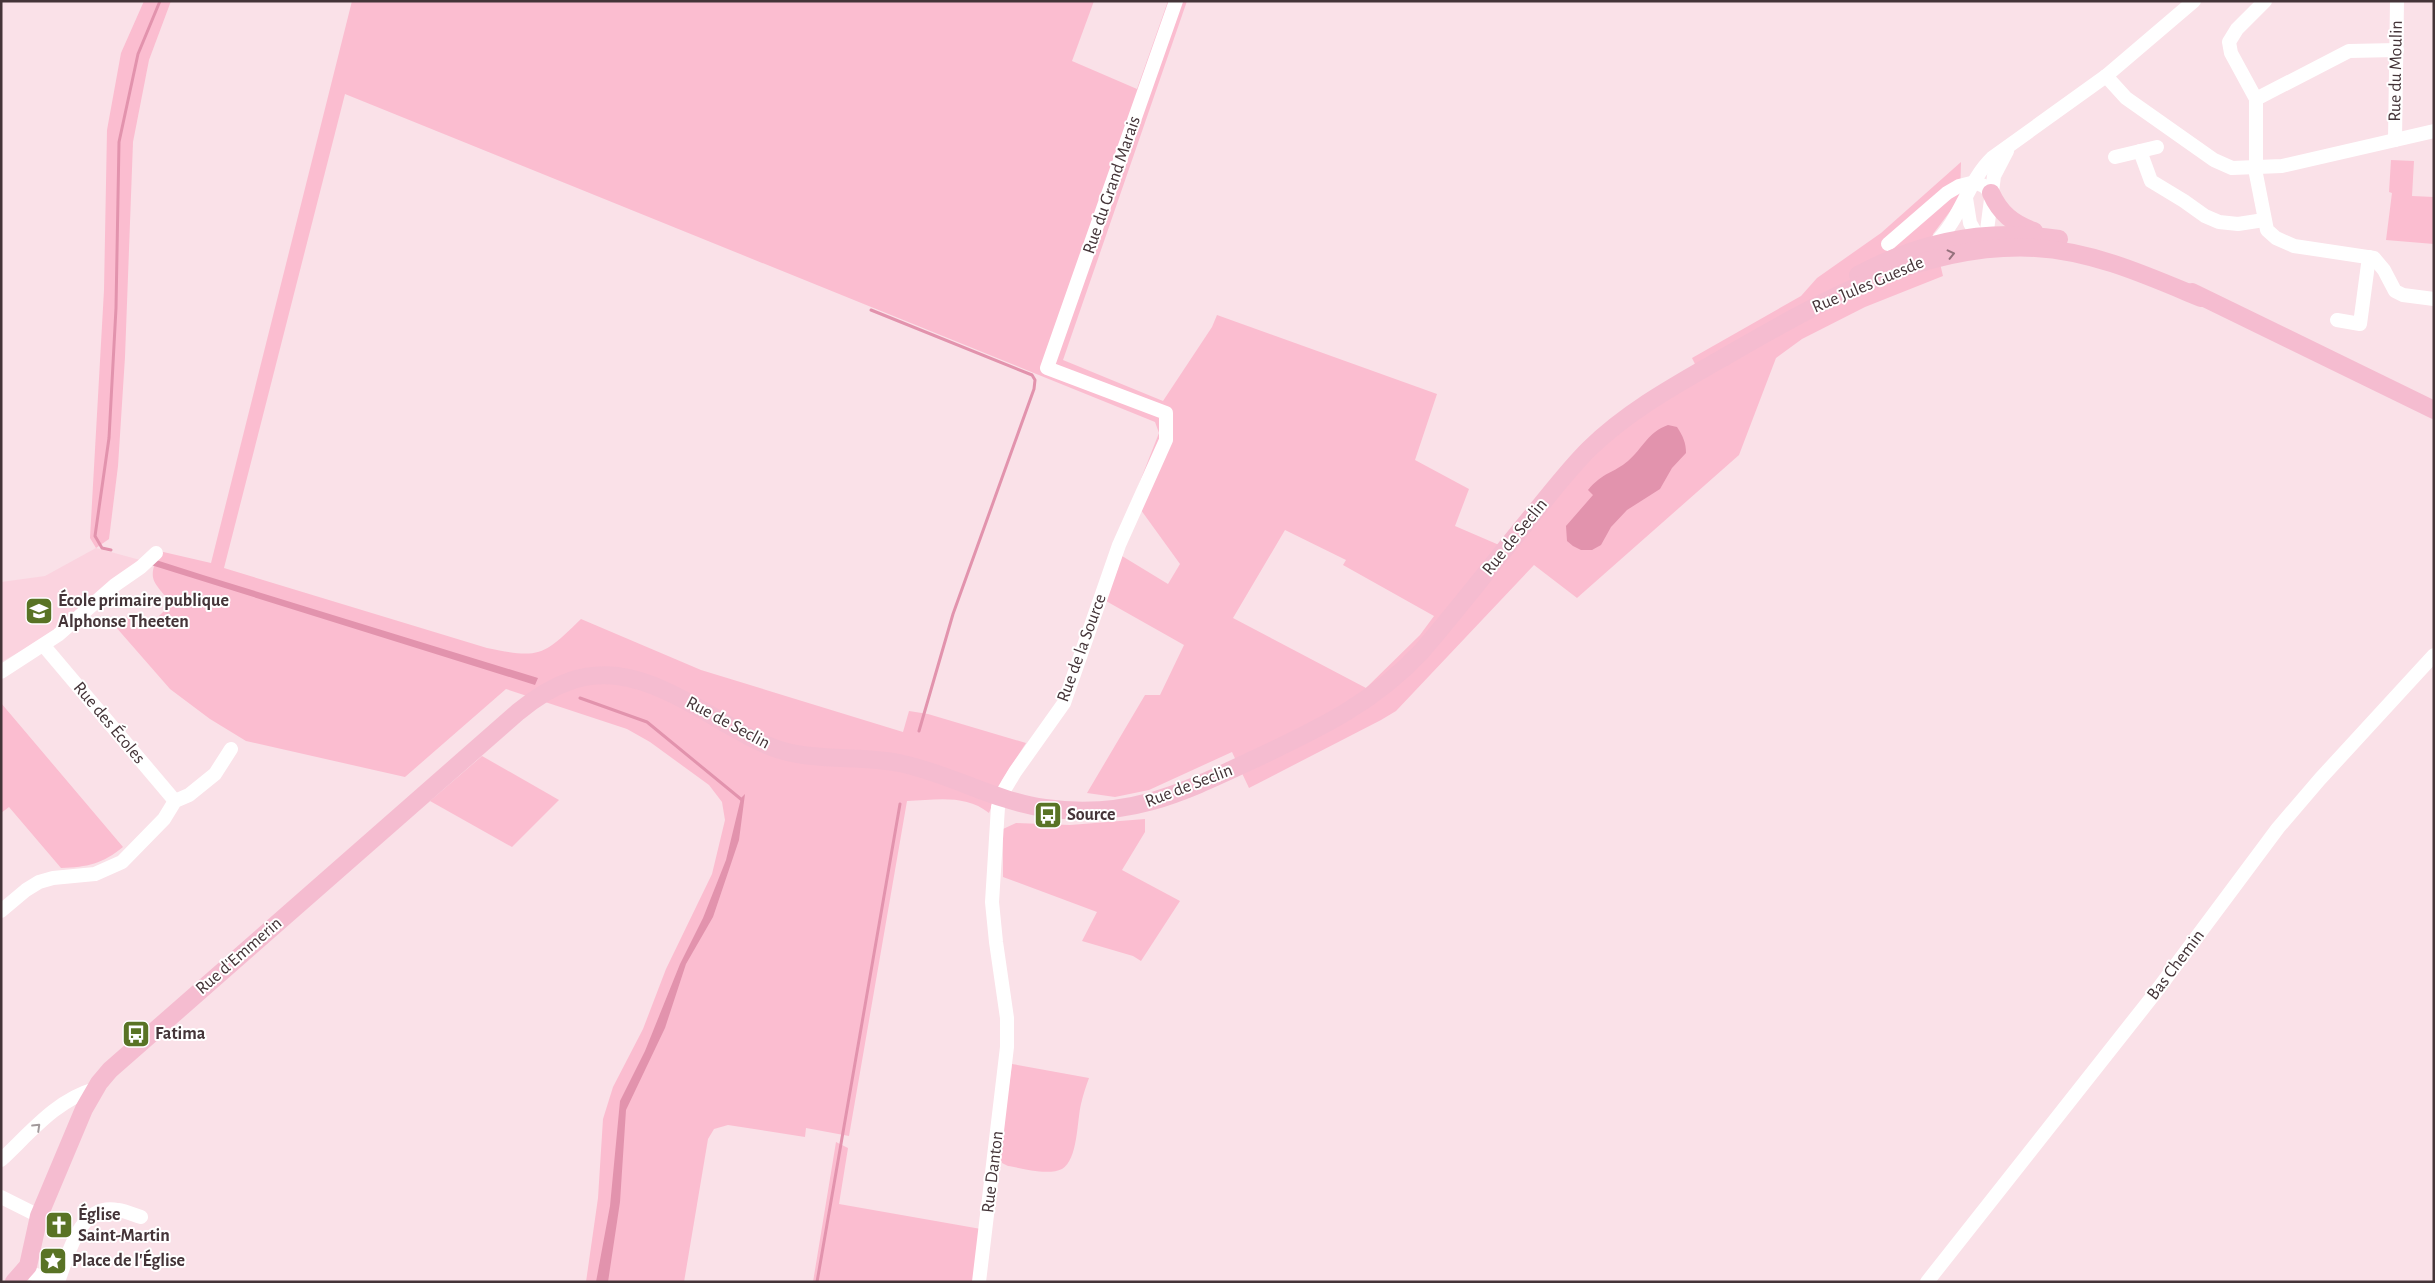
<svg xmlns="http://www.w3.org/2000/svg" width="2435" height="1283" font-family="'Alegreya Sans',sans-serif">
	<rect width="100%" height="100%" fill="#fae1e8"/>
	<!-- built -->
	<polygon fill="#fbd3df" points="96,548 144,561 43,639 1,662 1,582 45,576"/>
	<!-- green -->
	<g fill="#fbbdd0" fill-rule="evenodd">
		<polygon points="144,1 171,1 149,60 133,142 125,357 118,466 109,539 96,548 90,538 104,290 107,130 121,53"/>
		<path d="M352 1H1094L1072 61 1137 89 1168 1H1187L1063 360 1163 401 1212 327 1217 315 1437 394 1415 460 1469 489 1455 526 1513 551 1585 462 1632 422 1702 378 1692 358 1801 296 1817 278 1881 233 1961 162 1960 198 1933 234 1943 276 1865 307 1802 339 1776 358 1739 455 1577 598 1534 565 1396 711 1381 720 1249 788 1232 752 1149 790 1115 797 1087 793 1145 695H1160L1184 645 1106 601 1122 556 1168 584 1180 564 1133 499 1159 433 1155 422 345 94 224 568 487 648C540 659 543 656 581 619L701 670 903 732 909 711 928 714 1026 743 1002 780 989 813C965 794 936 800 907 801L849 1136 806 1128 805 1137 728 1125 714 1129 708 1139 684 1282H586L598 1198 603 1119 613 1087 643 1029 666 969 712 874 725 820 722 802 709 785 650 742 627 729 506 689 405 777 246 741 210 719 170 689 108 618 131 617 146 629 171 604C153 579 147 583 159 551L211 563ZM1285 530 1346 560 1343 565 1434 616 1420 635 1366 688 1233 618Z"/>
		<polygon points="2391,160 2414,161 2412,196 2434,197 2434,244 2386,240 2392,193 2389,192"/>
		<path d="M1 703 123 847C102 864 88 867 61 868L9 807 1 813Z"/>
		<polygon points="482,756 559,800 512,847 430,801"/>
		<polygon points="1145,819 1145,832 1122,870 1180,901 1141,961 1133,956 1082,941 1097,912 1003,877 1003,829 1016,823 1070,825"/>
		<path d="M1012 1064 1089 1078C1086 1086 1083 1095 1081 1104 1077 1120 1078 1160 1062 1169 1048 1176 1022 1168 1008 1166L1002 1163 999 1155Z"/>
		<polygon points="836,1142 848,1148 839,1204 981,1229 974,1282 813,1282"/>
	</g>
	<!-- water -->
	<g fill="#e293ad">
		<path d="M1668 425 1677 427C1683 436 1686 443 1686 453L1672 468 1660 489 1627 510 1611 527 1601 545 1592 550H1581L1573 546 1567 541 1566 526 1593 495 1588 490C1603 472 1614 473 1628 461 1643 448 1648 432 1668 425Z"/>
		<polygon points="156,560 203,575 538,678 535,685 151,565"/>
		<polygon points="745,794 739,840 713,917 686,964 665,1028 626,1110 620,1202 608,1282 596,1282 610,1206 620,1101 645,1051 680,964 703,918 726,860 741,798"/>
	</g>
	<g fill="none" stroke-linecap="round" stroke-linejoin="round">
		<!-- stream -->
		<g stroke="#e293ad" stroke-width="3">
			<polyline points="871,310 1032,375 1035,380 1034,389 953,614 919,731"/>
			<polyline points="111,550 102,548 95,536 109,438 116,308 119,142 138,54 160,1"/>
			<polyline points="580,698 647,722 742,800"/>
			<polyline points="817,1282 900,804"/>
		</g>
		<!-- minor -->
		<g stroke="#fff" stroke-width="14">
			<polyline points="2265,1 2237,29 2229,42 2231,53 2256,99 2256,174 2267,230 2276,238 2294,246 2374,258 2384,270 2395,291 2403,295 2434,299"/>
			<polyline points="2106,76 2126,98 2214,160 2232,168 2282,166 2434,131"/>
			<polyline points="2256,99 2349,51 2397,50"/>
			<polyline points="2395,140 2397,1"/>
			<polyline points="2140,151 2151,181 2184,201 2205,216 2219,222 2238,224 2264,220"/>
			<polyline points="2115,157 2157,147"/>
			<polyline points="1966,198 1970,223 1982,244"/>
			<polyline points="1888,244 1947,193 1959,186 1975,182 1984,186 1991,193"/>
			<path d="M1934 244C1961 220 1967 182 1992 158L2106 76 2194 1"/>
			<polyline points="1985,246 1994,176 2007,151"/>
			<polyline points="2337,320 2360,324 2369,257"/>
			<polyline points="44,646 175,801"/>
			<polyline points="1,672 58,635 115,585 141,567 156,553"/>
			<polyline points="1,911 26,890 39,882 53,878 95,874 122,862 164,819 175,801 189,795 215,774 231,749"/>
			<path d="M1 1160C30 1133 56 1100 95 1089"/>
			<polyline points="1,1197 39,1216"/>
			<polyline points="25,1271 56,1282"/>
			<path d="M58 1282C68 1255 80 1202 118 1210 126 1211 134 1215 141 1217"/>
			<polyline points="979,1282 1007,1047 1007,1018 996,942 992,902 998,807 1003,792 1015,772 1064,703 1119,545 1166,440 1166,413 1047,368 1176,1"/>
			<polyline points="1927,1282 2152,997 2278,828 2320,779 2434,655"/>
		</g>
		<!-- major -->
		<g stroke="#f5bcd0" stroke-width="18">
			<path d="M1991 193C2000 213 2013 224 2034 231"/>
			<path d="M1858 275C1921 241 1989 228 2059 239"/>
			<polyline points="2192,292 2434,410"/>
			<path d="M14 1282 28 1266 39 1216 84 1109 99 1083 110 1070 518 712C591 651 643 675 716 718 736 729 755 742 777 749 816 762 859 755 899 763 949 773 994 801 1045 808 1131 820 1186 791 1261 756 1322 727 1374 702 1421 652 1459 608 1494 562 1531 517 1550 494 1568 470 1589 449 1628 411 1674 386 1721 359 1817 304 1920 242 2035 248 2093 251 2148 276 2201 298"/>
		</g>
	</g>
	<!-- one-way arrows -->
	<defs><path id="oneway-chevron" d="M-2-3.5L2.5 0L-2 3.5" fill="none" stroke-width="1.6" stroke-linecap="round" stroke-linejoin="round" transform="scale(1.25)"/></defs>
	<use stroke="#94717c" href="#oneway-chevron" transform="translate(1951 254) rotate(-13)"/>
	<use stroke="#a29a9c" href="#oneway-chevron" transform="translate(37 1127) rotate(-44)"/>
	<!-- icons -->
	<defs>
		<g id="school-square" transform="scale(1.4375)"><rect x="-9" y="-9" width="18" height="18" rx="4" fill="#597325" stroke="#fff"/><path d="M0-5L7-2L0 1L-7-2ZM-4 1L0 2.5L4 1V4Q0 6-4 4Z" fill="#fff"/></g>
		<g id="bus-square" transform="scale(1.4375)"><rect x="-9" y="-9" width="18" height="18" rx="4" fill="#597325" stroke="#fff"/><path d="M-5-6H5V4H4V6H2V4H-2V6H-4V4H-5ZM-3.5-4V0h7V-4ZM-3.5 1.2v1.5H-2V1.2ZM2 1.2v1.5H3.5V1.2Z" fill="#fff"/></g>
		<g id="church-square" transform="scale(1.4375)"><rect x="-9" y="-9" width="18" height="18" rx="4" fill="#597325" stroke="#fff"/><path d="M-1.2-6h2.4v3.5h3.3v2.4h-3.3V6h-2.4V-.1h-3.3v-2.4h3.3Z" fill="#fff"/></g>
		<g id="sight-square" transform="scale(1.4375)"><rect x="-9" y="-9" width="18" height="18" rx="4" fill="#597325" stroke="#fff"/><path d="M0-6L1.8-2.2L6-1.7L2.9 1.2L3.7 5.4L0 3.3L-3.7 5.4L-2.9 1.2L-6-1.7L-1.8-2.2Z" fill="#fff"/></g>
	</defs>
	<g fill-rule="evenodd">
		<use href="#school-square" x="39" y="611"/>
		<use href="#bus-square" x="1048" y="815"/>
		<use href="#bus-square" x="136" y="1034"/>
		<use href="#church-square" x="59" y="1225"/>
		<use href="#sight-square" x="53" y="1261"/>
	</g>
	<g text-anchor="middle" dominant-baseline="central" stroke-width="4" stroke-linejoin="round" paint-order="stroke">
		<!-- street labels -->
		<g font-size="18" fill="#443438" stroke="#fff">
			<text transform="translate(2396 71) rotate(-89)">Rue du Moulin</text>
			<text transform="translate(1112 185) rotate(-71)">Rue du Grand Marais</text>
			<text transform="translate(1868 285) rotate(-23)">Rue Jules Guesde</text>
			<text transform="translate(1515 537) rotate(-51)">Rue de Seclin</text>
			<text transform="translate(1082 648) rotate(-70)">Rue de la Source</text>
			<text transform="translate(109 723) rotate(50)">Rue des Écoles</text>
			<text transform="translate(728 723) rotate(28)">Rue de Seclin</text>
			<text transform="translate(1189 786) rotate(-21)">Rue de Seclin</text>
			<text transform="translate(239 956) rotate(-41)">Rue d'Emmerin</text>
			<text transform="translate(2176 965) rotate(-53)">Bas Chemin</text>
			<text transform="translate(993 1172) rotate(-83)">Rue Danton</text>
		</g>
		<!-- poi labels -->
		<g font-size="18" font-weight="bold" fill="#443438" stroke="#fff" text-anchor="start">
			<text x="58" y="601">École primaire publique<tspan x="58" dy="21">Alphonse Theeten</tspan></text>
			<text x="1067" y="815">Source</text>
			<text x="155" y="1034">Fatima</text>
			<text x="78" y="1215">Église<tspan x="78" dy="21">Saint-Martin</tspan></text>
			<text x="72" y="1261">Place de l'Église</text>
		</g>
	</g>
	<!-- border -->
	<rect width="2435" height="1283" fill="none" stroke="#443438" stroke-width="5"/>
</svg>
